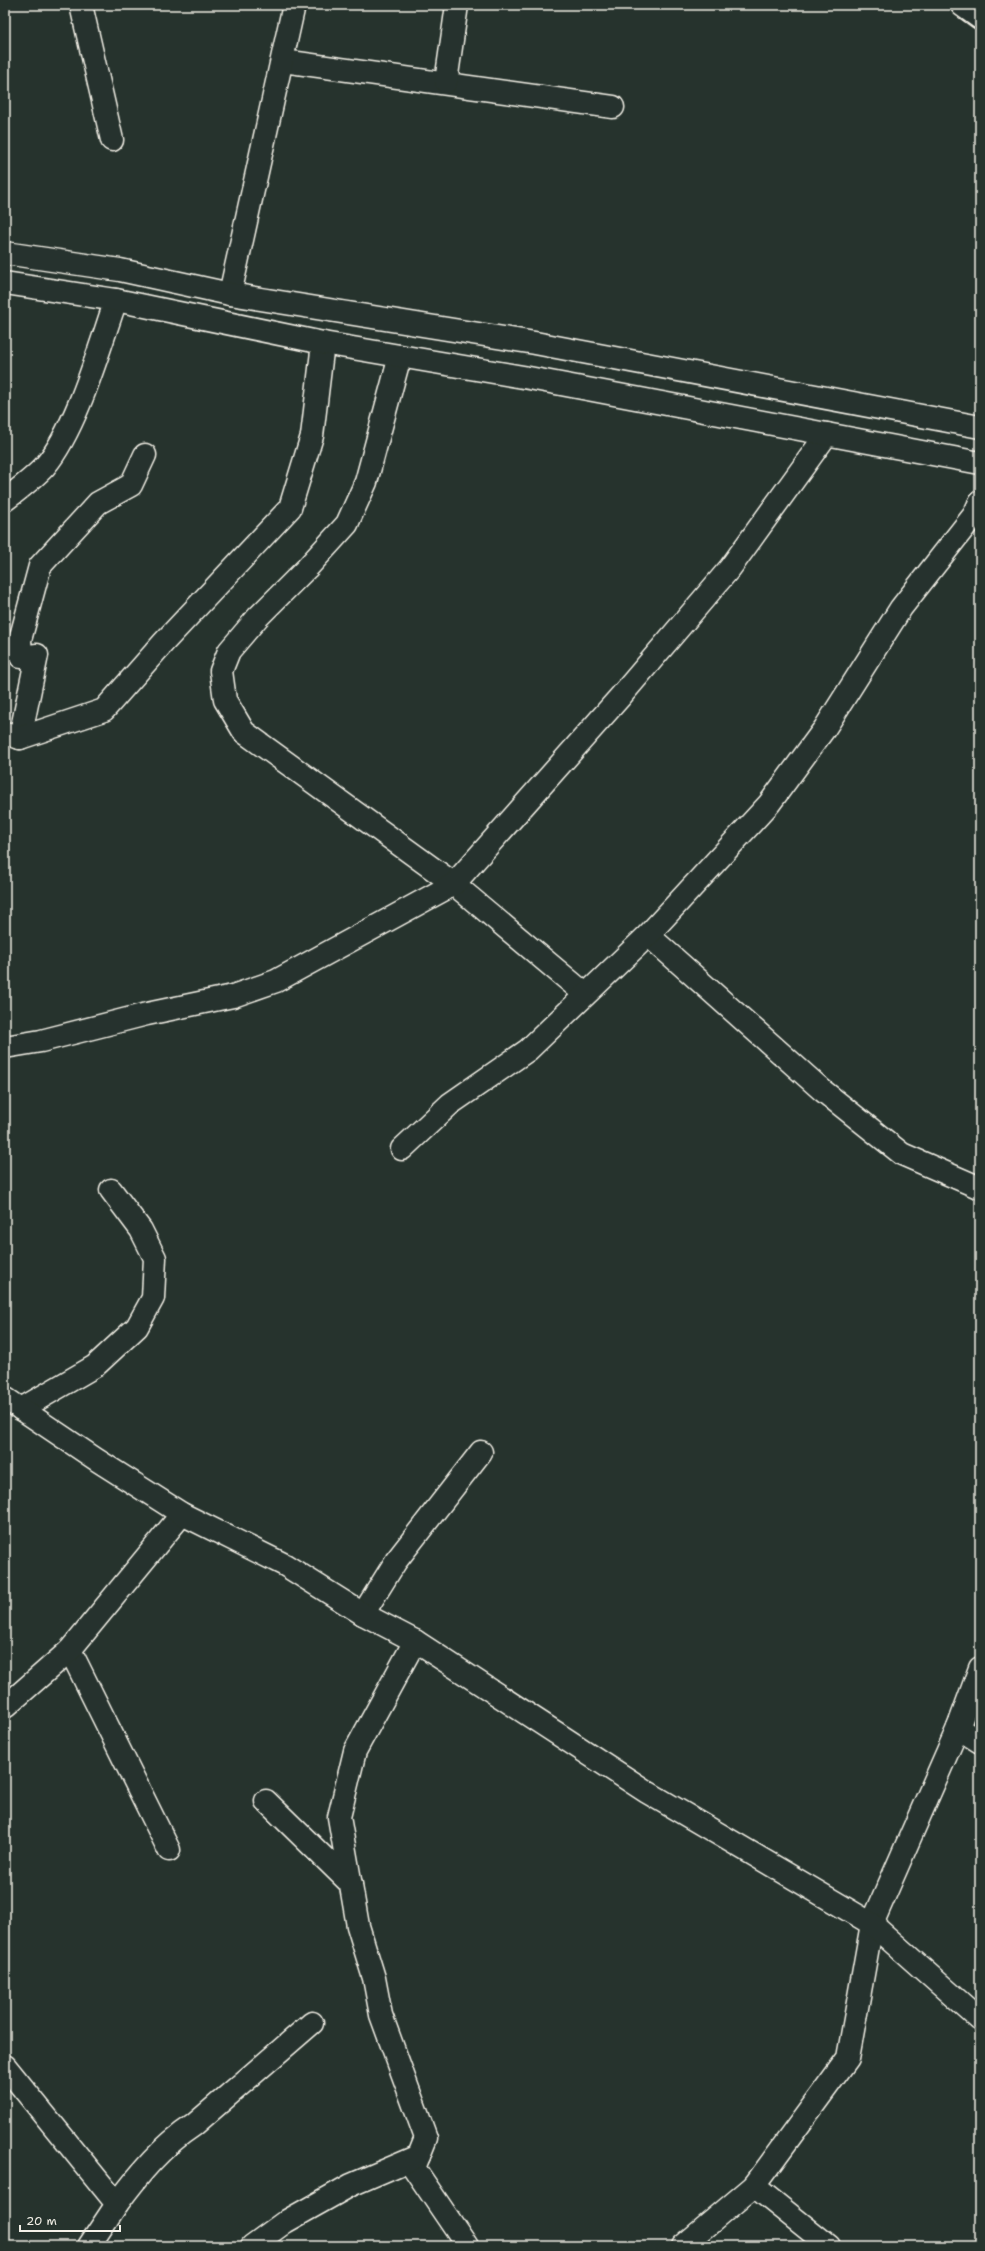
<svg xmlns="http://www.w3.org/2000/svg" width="985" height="2251" font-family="'Shantell Sans',sans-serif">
	<rect width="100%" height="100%" fill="#26332d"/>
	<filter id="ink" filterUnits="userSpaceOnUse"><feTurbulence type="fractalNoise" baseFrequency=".025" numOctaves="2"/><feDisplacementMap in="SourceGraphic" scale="8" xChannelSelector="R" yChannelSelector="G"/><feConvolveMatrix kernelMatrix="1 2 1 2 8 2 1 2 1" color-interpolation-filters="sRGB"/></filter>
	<g filter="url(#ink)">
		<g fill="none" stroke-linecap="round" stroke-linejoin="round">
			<!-- minor casing -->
			<g stroke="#f4f1e8" stroke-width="25">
				<g id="minor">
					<polyline points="81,5 112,140"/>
					<polyline points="962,5 980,18"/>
					<polyline points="283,61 613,107"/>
					<polyline points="446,82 457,5"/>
					<polyline points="230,294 294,5"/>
					<polyline points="400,356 366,482 347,524 307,568 258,617 229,651 221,671 225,700 244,732 454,884 585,994"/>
					<path d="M5 500C18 490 34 478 45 466 77 428 99 348 116 300"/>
					<polyline points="5,733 20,738 37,655 21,657 20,640 40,566 98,503 131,485 145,455"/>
					<polyline points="20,738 104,710 164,642 290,508 312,436 323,343"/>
					<polyline points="648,935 822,1090 902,1154 978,1187"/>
					<polyline points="5,1047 41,1041 147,1014 233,996 276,981 454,884 620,697 730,568 827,434"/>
					<polyline points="402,1149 450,1104 528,1050 648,935 769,804 825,728 901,608 974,515 980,502"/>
					<polyline points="21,1409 95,1366 137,1327 153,1298 155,1258 141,1230 111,1190"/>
					<polyline points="363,1614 396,1561 481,1452"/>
					<polyline points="415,1641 355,1751 339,1817 358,1926 374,1978 381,2015 426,2138 414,2168 467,2246"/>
					<polyline points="70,1650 169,1850"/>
					<polyline points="5,1707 70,1650 182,1514"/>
					<polyline points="958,1728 980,1742"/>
					<polyline points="266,1801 351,1884"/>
					<polyline points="5,2066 117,2204 89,2246"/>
					<polyline points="754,2186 829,2246"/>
					<path d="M117 2204C140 2173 162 2146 194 2125L312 2023"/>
					<polyline points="252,2246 285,2222 351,2185 419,2156"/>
					<polyline points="683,2246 754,2186 848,2058 872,1924 958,1728 980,1668"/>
				</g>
			</g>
			<!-- major casing -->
			<g stroke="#f4f1e8" stroke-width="25">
				<g id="major">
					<polyline points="5,253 120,270 230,294 535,343 980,427"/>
					<polyline points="5,283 116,300 323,343 529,378 980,463"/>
					<polyline points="5,1398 97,1460 182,1514 285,1565 363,1614 415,1641 647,1792 872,1924 980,2020"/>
				</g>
			</g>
			<!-- minor -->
			<use href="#minor" stroke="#26332d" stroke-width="22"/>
			<!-- major -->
			<use href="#major" stroke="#26332d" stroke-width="22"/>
		</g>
	</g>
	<!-- margin -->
	<rect width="985" height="2251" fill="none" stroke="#26332d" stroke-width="20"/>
	<rect x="10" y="10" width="965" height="2231" fill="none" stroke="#f4f1e8" stroke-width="1.5" filter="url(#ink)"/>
	<!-- scale -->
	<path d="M20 2225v6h100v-6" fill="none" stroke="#f4f1e8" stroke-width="2"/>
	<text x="26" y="2225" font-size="12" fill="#f4f1e8" stroke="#26332d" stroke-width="3" paint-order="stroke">20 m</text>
</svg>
